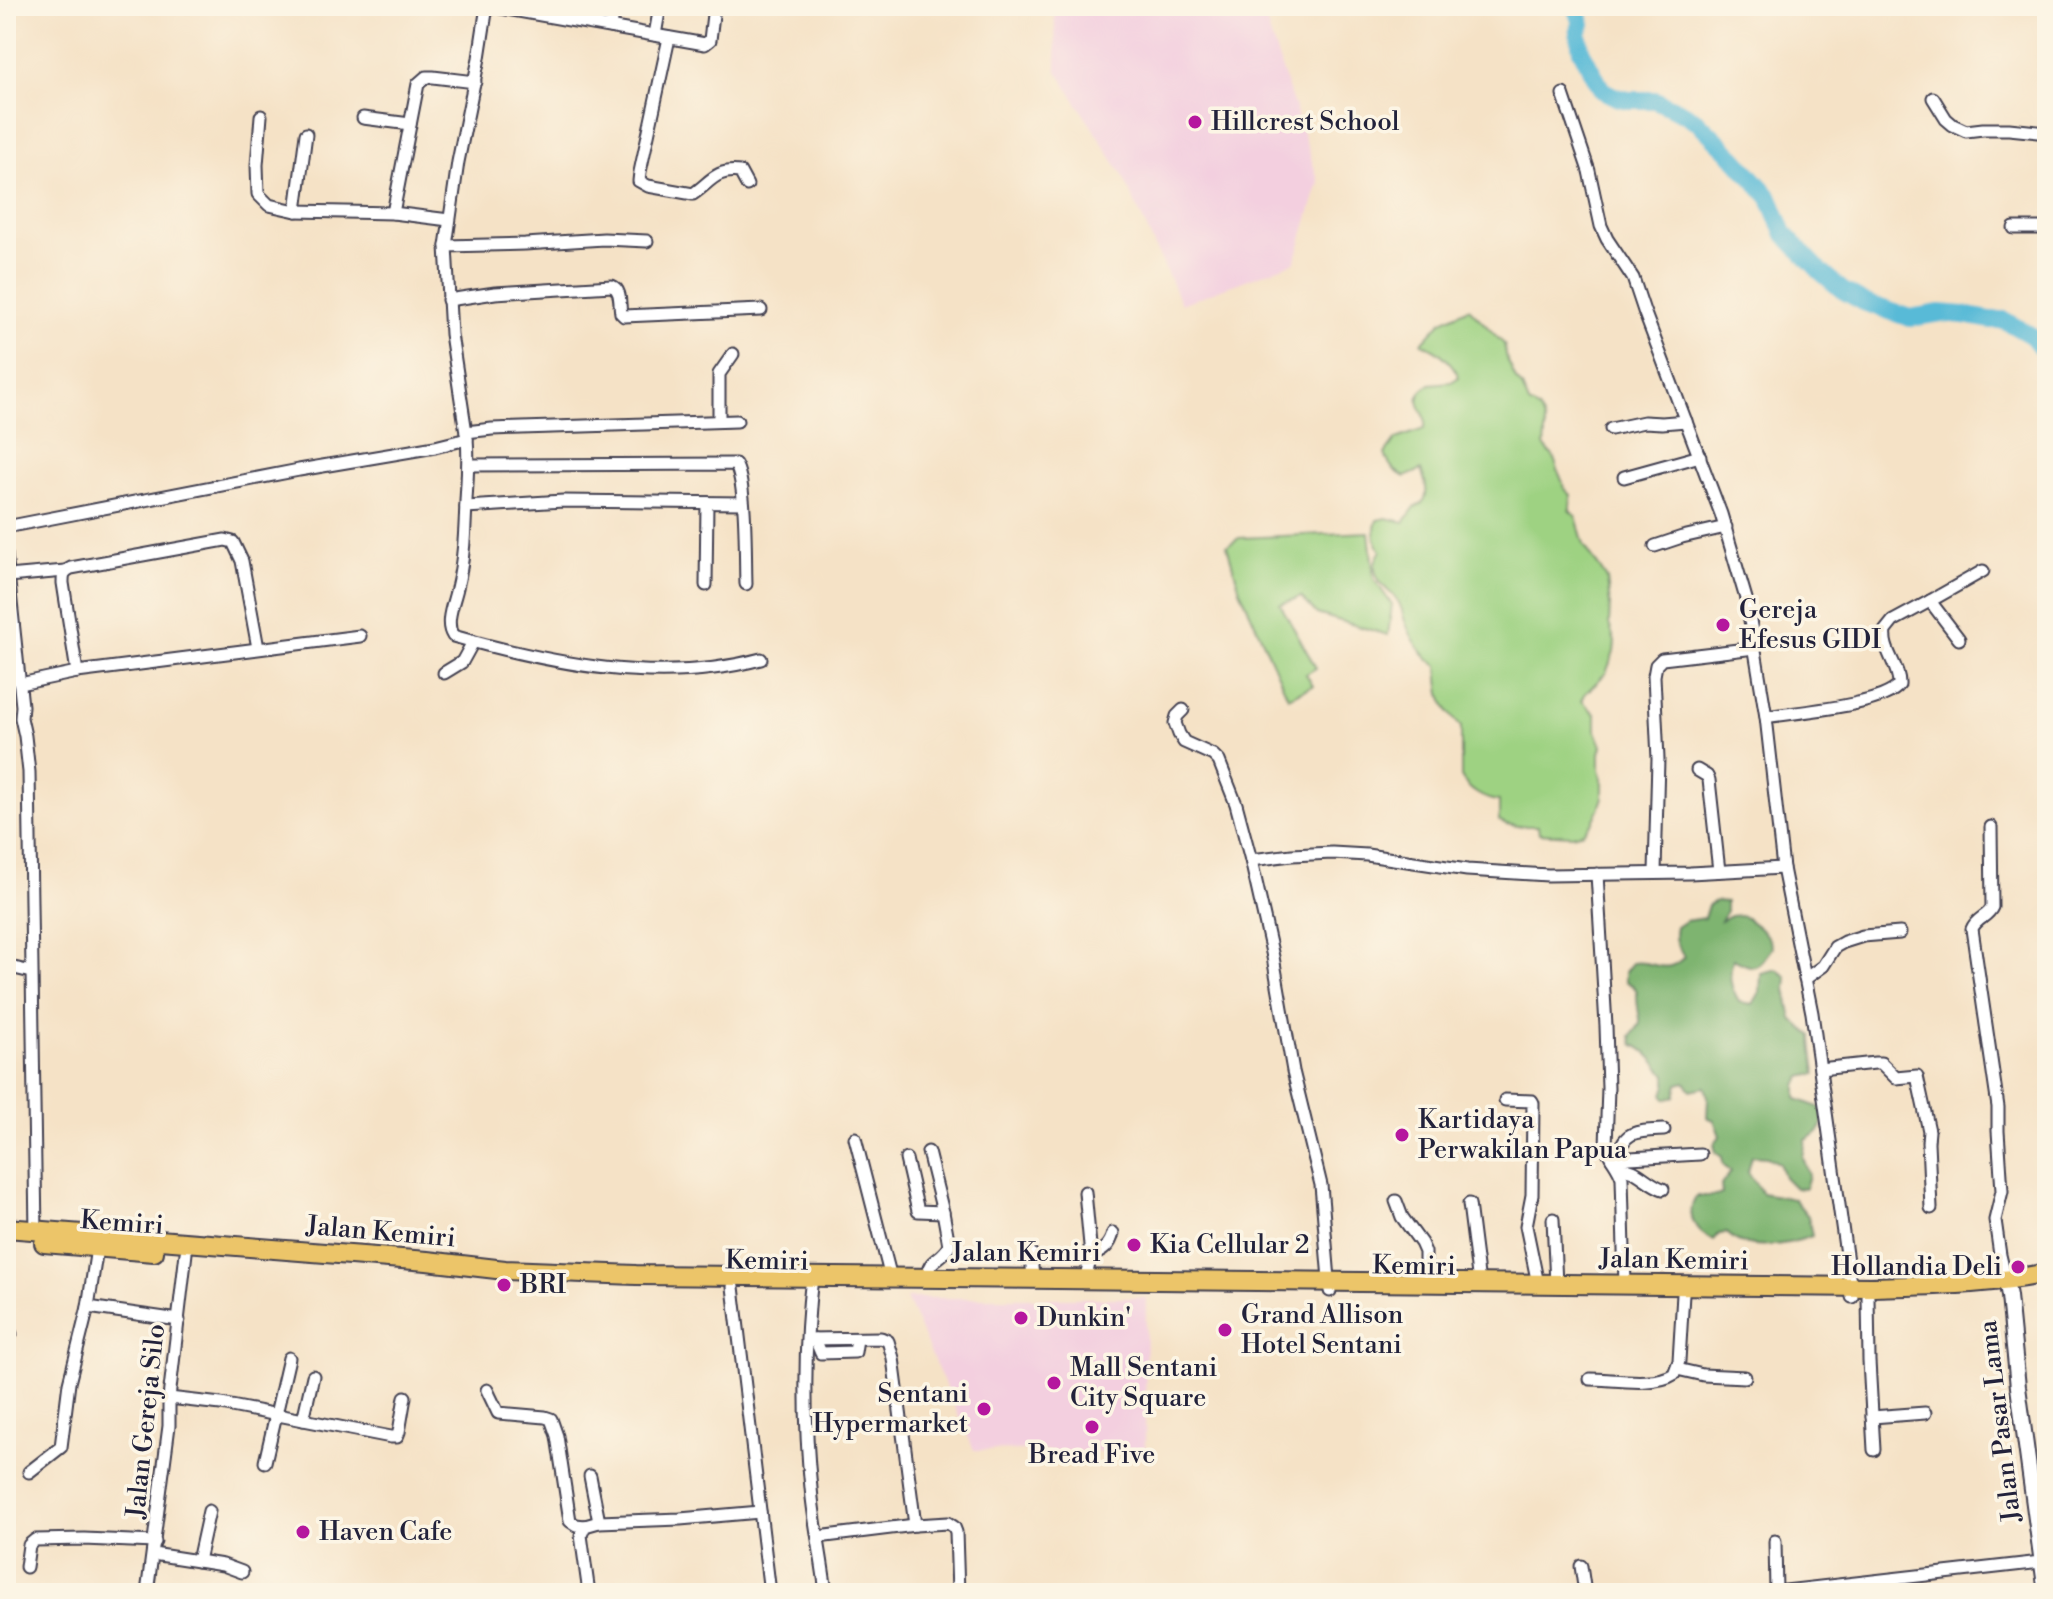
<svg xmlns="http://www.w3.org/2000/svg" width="2053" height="1599" font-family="'Libre Bodoni',serif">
	<rect width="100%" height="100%" fill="#fcf5e5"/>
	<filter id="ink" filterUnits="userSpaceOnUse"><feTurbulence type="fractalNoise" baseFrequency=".0125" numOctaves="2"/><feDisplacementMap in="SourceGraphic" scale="16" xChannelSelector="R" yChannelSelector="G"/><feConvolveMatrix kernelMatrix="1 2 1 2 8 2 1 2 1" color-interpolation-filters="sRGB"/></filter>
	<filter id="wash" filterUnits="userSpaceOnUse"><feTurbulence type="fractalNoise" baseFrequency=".006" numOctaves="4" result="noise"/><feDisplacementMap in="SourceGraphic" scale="32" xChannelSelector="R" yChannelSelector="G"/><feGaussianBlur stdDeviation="1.8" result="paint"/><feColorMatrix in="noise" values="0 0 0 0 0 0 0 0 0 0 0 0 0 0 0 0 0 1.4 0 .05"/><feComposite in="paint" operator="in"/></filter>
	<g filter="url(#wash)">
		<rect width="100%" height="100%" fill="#f5e2c6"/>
		<!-- built -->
		<g fill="#f3cfdf">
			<polygon points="1054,6 1261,6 1319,182 1295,262 1181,304 1122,174 1057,71"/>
			<polygon points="906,1298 1146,1298 1145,1452 974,1450"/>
		</g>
		<!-- green -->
		<g fill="#9ed282" stroke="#607a5e" stroke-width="2">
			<path d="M1469 308 1504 344 1507 359 1516 380 1522 387 1529 404C1548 412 1546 429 1544 446L1553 456 1565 489 1571 495 1570 510 1576 516 1584 545 1607 579 1610 605 1609 624 1615 642 1614 652 1606 673 1585 694 1582 701 1596 715V731L1602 746 1600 753V770L1603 783V797L1599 809 1593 822 1583 832 1572 835 1539 833 1538 826H1517L1506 824 1499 820V801C1484 800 1468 790 1461 777V727C1441 705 1440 696 1438 666 1423 658 1411 637 1405 621 1403 616 1402 608 1399 603 1393 592 1377 586 1375 568 1374 562 1378 555 1381 551 1374 540 1373 533 1377 520L1386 518 1404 522C1407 519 1409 515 1412 511 1414 507 1419 506 1422 503 1430 495 1425 479 1421 470L1405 477C1394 471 1389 466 1385 454L1396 439 1424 429C1430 412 1413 408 1420 394 1422 390 1427 387 1430 384L1451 382 1459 377C1452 361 1438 350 1422 343L1442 321Z"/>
			<polygon points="1369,532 1374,579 1392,605 1388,635 1317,614 1301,597 1280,604 1316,668 1306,674 1313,686 1288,697 1240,590 1227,546 1239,538"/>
		</g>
		<!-- forest -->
		<path fill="#7eb470" stroke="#506b56" stroke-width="2" d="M1716 901 1726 902V911L1721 921 1731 916 1741 915C1754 924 1769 932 1772 948 1755 971 1757 970 1733 959 1728 976 1730 987 1739 1002L1753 1004 1760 992 1761 973 1777 969 1787 977 1786 989 1792 1019 1812 1036C1812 1050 1815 1061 1816 1074L1802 1077 1797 1085V1099L1822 1108C1825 1126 1823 1131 1806 1140L1803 1158 1809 1175 1805 1189 1795 1188 1784 1177 1779 1163 1767 1157 1752 1156 1748 1172 1762 1193 1794 1199 1808 1216 1812 1236C1788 1245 1746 1253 1726 1233L1719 1234 1714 1240C1695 1233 1684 1214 1697 1196H1716L1722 1194 1721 1185 1731 1172 1723 1165 1722 1157 1716 1153 1714 1144 1720 1136 1714 1120 1707 1117 1708 1097 1705 1087 1691 1090 1685 1082 1678 1084 1675 1097 1667 1099 1663 1094 1666 1085V1075C1656 1063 1648 1051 1633 1044L1631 1036C1644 1020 1640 1024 1638 1007 1635 991 1642 990 1625 981V972L1632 963C1653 959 1665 977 1684 957 1677 946 1673 940 1676 927L1685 921 1704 918 1708 905Z"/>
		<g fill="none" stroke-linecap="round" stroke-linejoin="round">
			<!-- river -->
			<polyline stroke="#59bad7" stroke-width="18" points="1576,6 1582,24 1578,31 1581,50 1602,90 1616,97 1628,100 1655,100 1685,114 1698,122 1735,158 1770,198 1784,233 1821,272 1842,290 1863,302 1910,318 1940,313 1964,315 1990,320 2004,320 2032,336 2047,355"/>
		</g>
	</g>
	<g filter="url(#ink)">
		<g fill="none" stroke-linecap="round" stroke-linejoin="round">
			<!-- minor casing -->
			<g stroke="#423f50" stroke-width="15">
				<g id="minor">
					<polyline points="490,6 705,44 710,40 714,6"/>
					<polyline points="610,27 613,6"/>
					<polyline points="655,35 660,6"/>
					<path d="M669 38 640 172 639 181 648 186 693 194C711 182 715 169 740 172L747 185"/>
					<polyline points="1563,94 1589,171 1601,226 1607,239 1633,278 1644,311 1721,514 1747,602 1766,717 1783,868 1812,1013 1852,1297"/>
					<polyline points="1933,98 1946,119 1953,125 1966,131 1983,129 2009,129 2047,133"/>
					<polyline points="261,116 257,165 258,194 269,205 296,211 393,213 449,220"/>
					<polyline points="363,118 410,124"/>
					<polyline points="296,211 306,134"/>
					<polyline points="393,213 418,84 426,77 433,77 475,82"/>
					<polyline points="2014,228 2047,228"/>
					<polyline points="446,246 525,244 604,239 647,241"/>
					<path d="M448 300 495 293 612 286C622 290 619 304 621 313L624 316 761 310"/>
					<polyline points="719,421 719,374 733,354"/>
					<polyline points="1611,429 1644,422 1662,423 1686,421"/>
					<polyline points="466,432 492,429 737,421"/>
					<path d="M467 439C469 460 467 481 466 501 465 530 464 560 457 588 454 602 444 623 453 636 552 664 660 686 761 659"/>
					<path d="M468 465 735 464C747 482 745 559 746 584"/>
					<polyline points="1624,477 1700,456"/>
					<polyline points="466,507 563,501 743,503"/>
					<polyline points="6,527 299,470 435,447 467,439 451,334 446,246 458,162 479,58 487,6"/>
					<polyline points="1655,546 1682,537 1726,527"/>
					<polyline points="6,554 22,706 21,718 25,736 29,772 36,1233"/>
					<polyline points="8,576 65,571"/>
					<polyline points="706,585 707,503"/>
					<polyline points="1930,601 1983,571"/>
					<path d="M77 672 63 583C63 575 63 572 71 568L225 540 233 542 242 561 258 648"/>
					<polyline points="444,673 462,662 473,642"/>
					<polyline points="20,684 77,672 360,636"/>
					<polyline points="1183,710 1177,716 1175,723 1179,734 1184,742 1213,755 1219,761 1236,804 1251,860 1273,957 1293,1071 1321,1185 1330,1291"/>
					<path d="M1766 717C1795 712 1883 706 1899 685 1900 666 1882 651 1885 631L1893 621 1930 601 1959 639"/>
					<polyline points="1697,770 1707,776 1709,780 1719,871"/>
					<path d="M1991 827 1992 907C1988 917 1976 918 1972 929L1998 1107V1131L2002 1191 1995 1220 2000 1255 2006 1280"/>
					<polyline points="1251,860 1292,855 1332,853 1367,855 1467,870 1548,875 1690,873 1783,868"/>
					<polyline points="1655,872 1658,759 1654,676 1656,665 1662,659 1671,658 1755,648"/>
					<path d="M1597 874 1606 1026 1608 1088 1606 1146C1609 1158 1619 1166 1622 1178L1625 1285"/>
					<polyline points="6,966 31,972"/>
					<polyline points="1805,979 1823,966 1835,947 1844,942 1863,936 1900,933"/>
					<polyline points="1820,1069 1875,1063 1881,1063 1896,1078 1917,1076 1929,1131 1928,1142 1931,1208"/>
					<polyline points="1505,1100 1532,1101 1533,1103 1532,1195 1526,1226 1538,1284"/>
					<polyline points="855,1138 891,1278"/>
					<path d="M1619 1158C1621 1129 1641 1131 1664 1130"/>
					<polyline points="906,1159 918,1211 943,1212"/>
					<polyline points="1612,1159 1700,1154"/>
					<path d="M1619 1168C1636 1167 1647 1184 1663 1189"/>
					<polyline points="1085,1192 1091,1256 1085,1280"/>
					<polyline points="1396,1201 1402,1217 1421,1243 1425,1252 1425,1282"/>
					<polyline points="1469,1204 1479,1283"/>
					<polyline points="1553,1219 1556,1284"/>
					<polyline points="1031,1253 1033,1280"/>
					<path d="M1091 1256C1103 1251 1110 1246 1113 1233"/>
					<path d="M812 1277C804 1342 804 1423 811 1488 814 1523 822 1558 826 1593"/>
					<path d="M927 1279C927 1257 943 1261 949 1245L943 1212 928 1152"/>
					<polyline points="733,1287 770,1593"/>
					<polyline points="1868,1297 1869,1361 1874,1450"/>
					<polyline points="88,1307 179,1320"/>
					<polyline points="6,1333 11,1334"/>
					<polyline points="808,1339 881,1338 888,1341 893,1358 915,1525"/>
					<polyline points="815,1339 821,1353 855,1352 857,1339"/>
					<polyline points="1677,1369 1703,1375 1745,1377"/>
					<path d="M1590 1379C1613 1379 1654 1387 1674 1374L1679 1361 1683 1294"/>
					<polyline points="487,1390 498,1413 545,1417 551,1419 557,1436 570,1521 576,1525 585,1526"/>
					<polyline points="169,1398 221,1404 391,1437 397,1437 399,1432 405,1397"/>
					<polyline points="1872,1417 1925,1413"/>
					<polyline points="303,1420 313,1376"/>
					<polyline points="265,1462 289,1358"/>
					<polyline points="29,1472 61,1447 69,1383 88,1307 97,1248"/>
					<polyline points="590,1476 599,1522"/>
					<polyline points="818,1537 915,1525 948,1523 954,1527 956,1532 958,1593"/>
					<polyline points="1775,1541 1776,1592"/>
					<polyline points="153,1554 198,1561 209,1511"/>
					<polyline points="198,1561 223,1565 242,1572"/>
					<polyline points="1581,1566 1585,1593"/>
					<polyline points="26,1567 29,1545 35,1540 84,1539 155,1542"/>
					<polyline points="147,1593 169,1426 169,1398 186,1253"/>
					<polyline points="589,1593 581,1535 585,1526 599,1522 680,1519 760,1512"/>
					<polyline points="1768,1593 2041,1562"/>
				</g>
			</g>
			<!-- tertiary casing -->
			<g stroke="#423f50" stroke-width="18">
				<polyline id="tertiary" points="2006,1280 2009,1296 2018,1387 2046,1593"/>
			</g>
			<!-- trunk casing -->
			<g stroke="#423f50" stroke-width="22">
				<g id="trunk">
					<path d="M6 1228 427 1261 505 1270 636 1275 1870 1287C1929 1285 1989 1285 2047 1273"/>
					<polyline points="44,1243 154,1252"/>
				</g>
			</g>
			<!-- minor -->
			<use href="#minor" stroke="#fff" stroke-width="11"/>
			<!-- tertiary -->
			<use href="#tertiary" stroke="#fff" stroke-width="14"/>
			<!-- trunk -->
			<use href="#trunk" stroke="#ecc569" stroke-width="18"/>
		</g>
	</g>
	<!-- markers -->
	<g fill="#b5179e" stroke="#fcf5e5" stroke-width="3">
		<circle cx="1195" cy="122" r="8"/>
		<circle cx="1723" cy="625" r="8"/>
		<circle cx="1402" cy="1135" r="8"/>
		<circle cx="1134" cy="1245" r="8"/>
		<circle cx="2018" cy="1267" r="8"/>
		<circle cx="504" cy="1285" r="8"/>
		<circle cx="1021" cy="1318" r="8"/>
		<circle cx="1225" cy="1330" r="8"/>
		<circle cx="1054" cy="1383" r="8"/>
		<circle cx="984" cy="1409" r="8"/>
		<circle cx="1092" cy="1427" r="8"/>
		<circle cx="303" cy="1532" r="8"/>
	</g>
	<g text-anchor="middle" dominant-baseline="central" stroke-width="7" stroke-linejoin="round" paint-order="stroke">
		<!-- poi labels -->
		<g font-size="26" fill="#22223b" stroke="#fcf5e5" text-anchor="start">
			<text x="1211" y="122">Hillcrest School</text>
			<text x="1739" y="610">Gereja<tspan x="1739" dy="30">Efesus GIDI</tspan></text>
			<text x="1418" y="1120">Kartidaya<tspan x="1418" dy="30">Perwakilan Papua</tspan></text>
			<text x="1150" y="1245">Kia Cellular 2</text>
			<text x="2002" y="1267" text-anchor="end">Hollandia Deli</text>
			<text x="520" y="1285">BRI</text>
			<text x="1241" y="1315">Grand Allison<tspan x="1241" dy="30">Hotel Sentani</tspan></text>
			<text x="1037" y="1318">Dunkin'</text>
			<text x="1070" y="1368">Mall Sentani<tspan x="1070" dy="30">City Square</tspan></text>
			<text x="968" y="1394" text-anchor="end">Sentani<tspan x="968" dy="30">Hypermarket</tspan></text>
			<text x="1092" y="1455" text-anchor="middle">Bread Five</text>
			<text x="319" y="1532">Haven Cafe</text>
		</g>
		<!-- street labels -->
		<g font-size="26" fill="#22223b" stroke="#fcf5e5">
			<text transform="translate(122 1223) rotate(4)">Kemiri</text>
			<text transform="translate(381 1232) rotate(5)">Jalan Kemiri</text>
			<text x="1026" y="1253">Jalan Kemiri</text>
			<text transform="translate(1674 1260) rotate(1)">Jalan Kemiri</text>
			<text transform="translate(767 1261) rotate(1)">Kemiri</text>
			<text transform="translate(1414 1266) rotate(1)">Kemiri</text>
			<text transform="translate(146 1421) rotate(-84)">Jalan Gereja Silo</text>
			<text transform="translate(2000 1421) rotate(-97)">Jalan Pasar Lama</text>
		</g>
	</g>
	<!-- margin -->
	<rect width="2053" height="1599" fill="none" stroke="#fcf5e5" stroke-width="32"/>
</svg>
